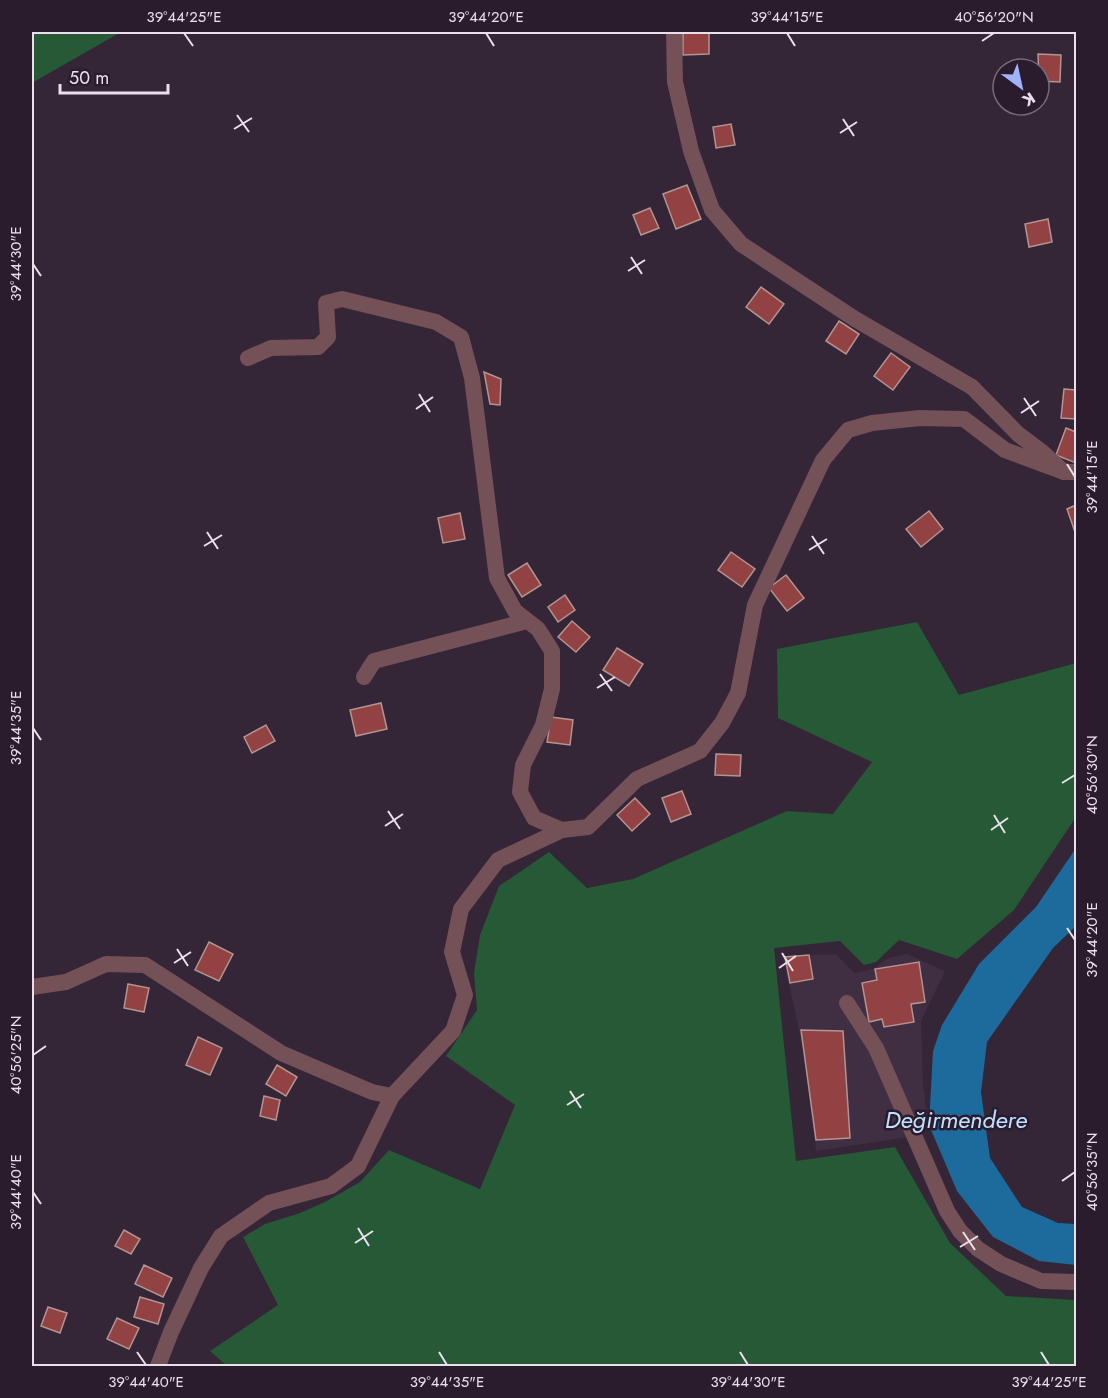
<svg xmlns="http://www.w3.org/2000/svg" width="1108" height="1398" font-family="Jost,sans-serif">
	<rect width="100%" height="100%" fill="#342537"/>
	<!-- built -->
	<polygon fill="#402e43" points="836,954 854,973 873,969 888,958 907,954 945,971 921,1021 923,1085 929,1129 903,1138 816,1151 804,1053 783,956"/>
	<!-- green -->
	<g fill="#265935">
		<polygon points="32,32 121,32 32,83"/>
		<polygon points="917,622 959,695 1076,663 1076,817 1014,910 957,959 899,940 876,962 864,965 840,941 774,948 796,1161 895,1147 950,1243 1006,1296 1076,1300 1076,1366 227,1366 210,1351 278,1305 243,1237 265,1224 300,1213 325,1202 360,1182 389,1150 480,1189 515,1105 446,1056 477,1010 474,973 480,935 499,886 549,852 587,888 633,879 787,811 833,814 872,762 778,718 777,649"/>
	</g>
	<!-- water -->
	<polygon fill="#1d6a9c" points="1076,848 1076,926 1053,948 987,1042 981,1092 990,1158 1022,1207 1058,1223 1076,1224 1076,1265 1039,1261 993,1237 957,1191 929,1125 933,1051 942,1025 979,964 1036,907"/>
	<!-- building -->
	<g fill="#924243" stroke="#b39492" stroke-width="1.5">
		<polygon points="683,32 709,32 709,54 683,55"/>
		<polygon points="1038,54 1061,55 1060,82 1039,81"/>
		<polygon points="731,124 735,145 716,148 713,127"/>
		<polygon points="687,185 701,219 676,229 663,194"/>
		<polygon points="650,208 659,228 641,235 633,215"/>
		<polygon points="1048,219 1052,242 1029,247 1025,224"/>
		<polygon points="761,287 784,304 769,324 746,307"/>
		<polygon points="839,321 859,334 846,354 826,341"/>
		<polygon points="891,353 910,367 893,390 874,376"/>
		<polygon points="484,372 501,379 500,405 490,404"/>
		<polygon points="1064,389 1076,390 1076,419 1061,418"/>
		<polygon points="1066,428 1076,432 1076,463 1056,455"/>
		<polygon points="1076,505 1076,535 1067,509"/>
		<polygon points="929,511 943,529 921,547 906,529"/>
		<polygon points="460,513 465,539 443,543 438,518"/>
		<polygon points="731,552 755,569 742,587 718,570"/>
		<polygon points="527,563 541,585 522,597 508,575"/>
		<polygon points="786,575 804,598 787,611 769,588"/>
		<polygon points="565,595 575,610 558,622 548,607"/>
		<polygon points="572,621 590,637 576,652 558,637"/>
		<polygon points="617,648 643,664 629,686 603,670"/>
		<polygon points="381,703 387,729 356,736 350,710"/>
		<polygon points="551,717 573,720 570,745 547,742"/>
		<polygon points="266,725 275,741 252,753 244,737"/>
		<polygon points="716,754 741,755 740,776 715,775"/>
		<polygon points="682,791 691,814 671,822 662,798"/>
		<polygon points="635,798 650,814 632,831 617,815"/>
		<polygon points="209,942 233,954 219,981 195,970"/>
		<polygon points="809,955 813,979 790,983 785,957"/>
		<polygon points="919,962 925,1002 911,1004 914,1022 884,1027 882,1019 869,1022 862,983 877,980 875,969"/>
		<polygon points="128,984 149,988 144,1012 124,1008"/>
		<polygon points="801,1030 843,1031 850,1138 816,1140"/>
		<polygon points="198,1037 222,1048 210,1075 186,1065"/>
		<polygon points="277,1065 297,1077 286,1096 266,1084"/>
		<polygon points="264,1096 280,1100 276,1120 260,1116"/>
		<polygon points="124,1230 140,1239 131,1254 115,1246"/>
		<polygon points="144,1265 172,1278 163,1297 135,1284"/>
		<polygon points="140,1297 164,1304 158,1324 134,1317"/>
		<polygon points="48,1307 67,1313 60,1333 41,1326"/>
		<polygon points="117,1318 139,1328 129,1349 107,1339"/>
	</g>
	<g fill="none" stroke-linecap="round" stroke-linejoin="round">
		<!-- minor -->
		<g stroke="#745057" stroke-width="16">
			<polyline points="674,32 675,82 691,151 712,210 741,244 855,319 972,387 1018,434 1042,452 1064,472 1076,472"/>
			<polyline points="248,358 271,348 318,347 328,337 326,303 342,299 436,322 461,337 472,378 497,578 515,611 538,629 552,651 552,689 543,725 523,765 520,792 534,818 562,830"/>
			<polyline points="364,677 374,661 527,621"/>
			<polyline points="32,987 66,982 106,964 145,965 281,1053 372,1092 392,1096"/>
			<polyline points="847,1003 876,1048 947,1211 960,1231 978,1249 1001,1264 1041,1281 1076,1282"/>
			<polyline points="158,1366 171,1332 201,1268 221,1236 269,1203 331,1186 358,1166 392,1096 453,1031 465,995 452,952 461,909 498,860 562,830 588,827 637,779 700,751 722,723 738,693 755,605 823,460 848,430 872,423 920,418 964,419 1005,450 1064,472"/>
		</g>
	</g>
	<!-- ticks -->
	<path fill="none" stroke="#eae0eb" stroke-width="2" d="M184 33 193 46M486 33 494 46M787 33 795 46M982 41 994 33M237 115 249 132M843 119 854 136M234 129 252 118M840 133 857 122M631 257 642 274M33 264 41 276M628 271 645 260M419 394 430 412M1024 398 1036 416M416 409 433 397M1021 413 1039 401M1067 464 1075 477M207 532 218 549M812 536 824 554M204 546 222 535M809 550 827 539M600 674 612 691M597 688 615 677M33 728 41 740M1062 783 1075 775M388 811 400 829M994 815 1005 833M385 826 403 814M991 830 1008 818M1067 928 1075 940M177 949 188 966M782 953 793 971M174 963 191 952M779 968 796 956M33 1055 46 1046M570 1091 581 1108M567 1105 584 1094M1062 1181 1075 1172M33 1192 41 1204M358 1228 369 1246M963 1232 975 1250M355 1243 373 1231M960 1247 978 1236M137 1352 146 1365M439 1352 447 1365M740 1352 748 1365M1041 1352 1049 1365"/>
	<g text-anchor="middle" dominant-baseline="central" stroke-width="5" stroke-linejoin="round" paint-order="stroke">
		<!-- water labels -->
		<g font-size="24" font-style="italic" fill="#bee2ff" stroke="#2a1c2d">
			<text x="956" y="1119">Değirmendere</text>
		</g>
	</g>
	<!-- border -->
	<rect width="1108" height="1398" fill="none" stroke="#2a1c2d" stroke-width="66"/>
	<!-- north arrow -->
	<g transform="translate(1021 87) rotate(147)"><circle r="28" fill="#2a1c2d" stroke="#776a79" stroke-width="1.5"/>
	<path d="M0-4.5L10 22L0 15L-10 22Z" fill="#a1b3fd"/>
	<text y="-9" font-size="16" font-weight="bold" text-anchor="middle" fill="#eae0eb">K</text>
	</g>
	<!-- scale -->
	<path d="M60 84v9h108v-9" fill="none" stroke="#eae0eb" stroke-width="3"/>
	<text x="69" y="84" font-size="18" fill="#eae0eb" stroke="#2a1c2d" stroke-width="4.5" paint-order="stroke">50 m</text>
	<rect x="33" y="33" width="1042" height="1332" fill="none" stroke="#eae0eb" stroke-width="2"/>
	<g font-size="15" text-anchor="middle" fill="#eae0eb">
		<text x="184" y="22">39°44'25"E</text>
		<text x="486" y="22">39°44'20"E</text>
		<text x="787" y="22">39°44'15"E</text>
		<text x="994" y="22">40°56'20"N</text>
		<text transform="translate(16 264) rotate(-90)" y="5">39°44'30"E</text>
		<text transform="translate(1092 477) rotate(-90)" y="5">39°44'15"E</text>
		<text transform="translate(16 728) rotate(-90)" y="5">39°44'35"E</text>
		<text transform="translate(1092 775) rotate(-90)" y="5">40°56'30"N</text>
		<text transform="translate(1092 940) rotate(-90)" y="5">39°44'20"E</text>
		<text transform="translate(16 1055) rotate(-90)" y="5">40°56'25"N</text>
		<text transform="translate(1092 1172) rotate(-90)" y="5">40°56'35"N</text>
		<text transform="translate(16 1192) rotate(-90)" y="5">39°44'40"E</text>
		<text x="146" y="1387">39°44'40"E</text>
		<text x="447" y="1387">39°44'35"E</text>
		<text x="748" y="1387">39°44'30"E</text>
		<text x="1049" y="1387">39°44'25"E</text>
	</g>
</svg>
